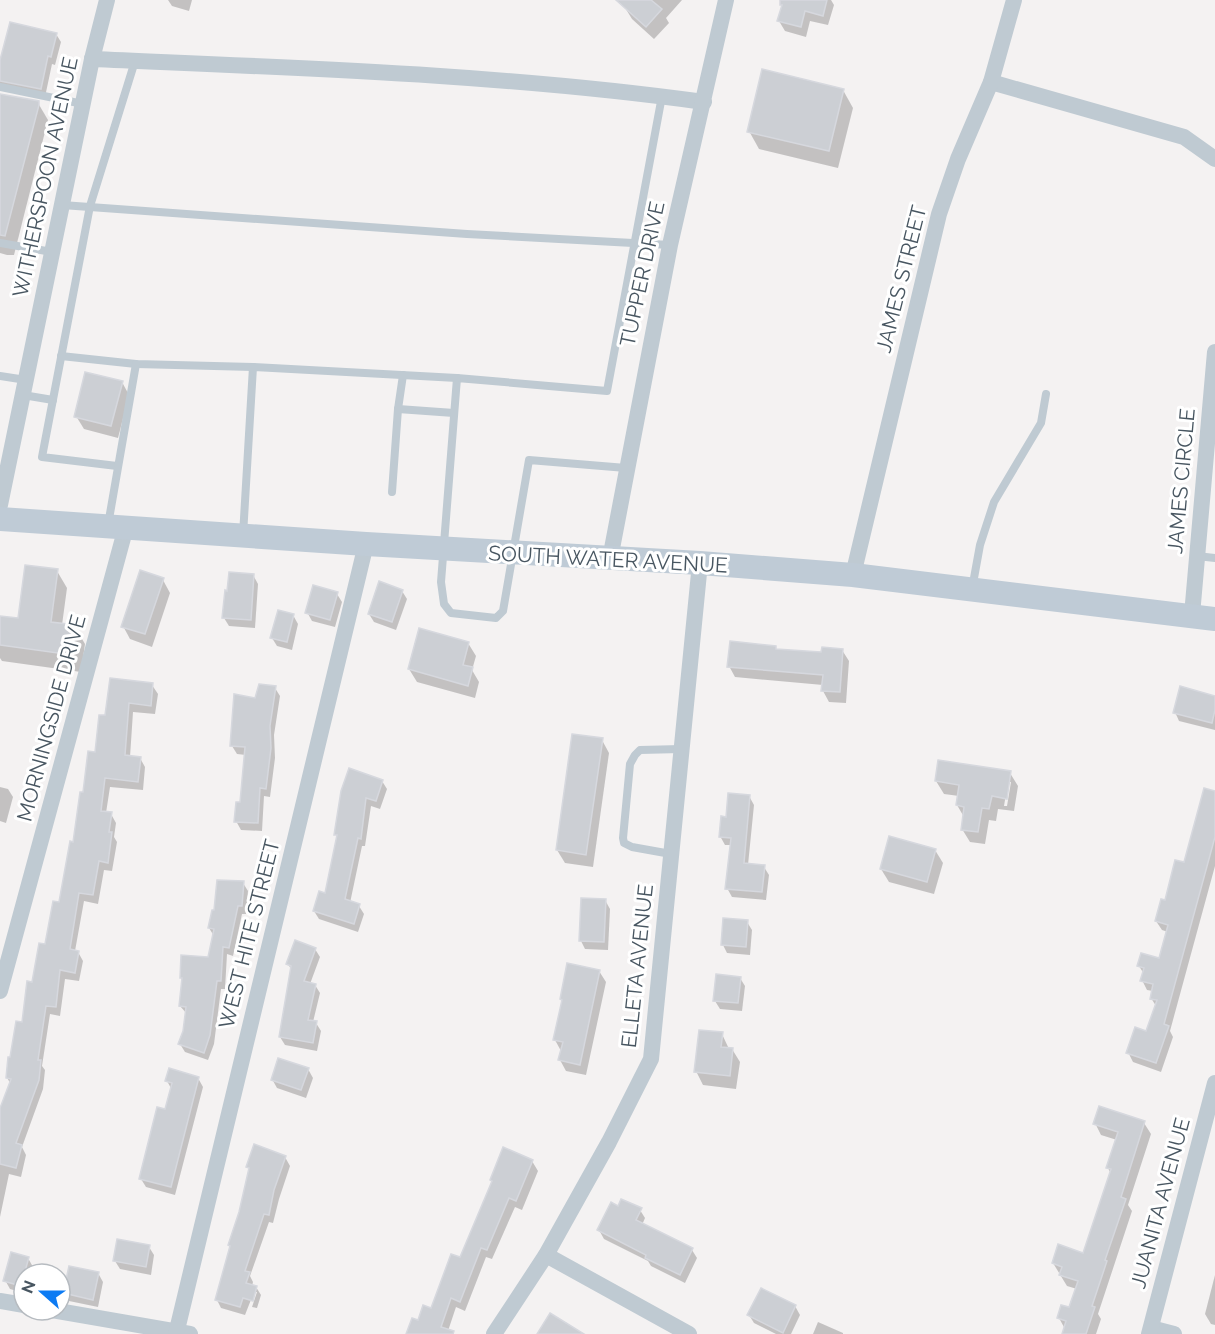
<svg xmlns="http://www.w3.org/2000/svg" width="1215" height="1334" font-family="Raleway,sans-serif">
	<rect width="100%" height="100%" fill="#f4f2f2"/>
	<!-- shadow -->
	<g fill="#0003" fill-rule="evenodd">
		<polygon points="168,0 192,0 189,11 172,6"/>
		<polygon points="629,0 682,0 666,18 669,23 654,39 632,19 624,6"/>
		<polygon points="784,0 831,0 834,5 828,25 810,21 806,37 785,31 779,21"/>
		<polygon points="56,34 61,42 55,65 52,64 45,97 0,84 0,72"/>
		<polygon points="843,90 853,108 838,168 759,149 749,131"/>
		<polygon points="0,95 38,103 48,120 14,255 7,255 0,253"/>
		<polygon points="122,382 129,395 118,438 84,429 76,416"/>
		<polygon points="57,571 67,588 62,625 75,627 85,644 81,672 2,661 0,658 0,618 19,620"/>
		<polygon points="253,575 258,584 255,628 229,626 224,618"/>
		<polygon points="163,580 170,593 152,647 130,639 123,626"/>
		<polygon points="402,591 407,599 396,630 374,622 369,614"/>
		<polygon points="337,594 342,602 335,627 312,621 307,612"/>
		<polygon points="293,615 298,624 292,650 277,646 272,638"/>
		<polygon points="468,643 476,656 472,670 479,682 475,698 417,682 409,669"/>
		<polygon points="775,647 777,651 823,654 842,650 849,661 846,703 829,702 823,691 823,685 735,677 729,666"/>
		<polygon points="152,685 158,694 155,714 133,712 130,757 140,758 145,767 143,790 110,787 106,813 111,814 116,823 114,837 117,842 112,871 104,870 98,904 84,901 75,951 78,952 83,961 79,981 65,979 60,1016 50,1014 42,1066 45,1070 43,1089 22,1147 26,1155 21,1177 9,1174 0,1217 0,1113 11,1084 7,1078 11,1058 24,1024 33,983 61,904 85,794 106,717"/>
		<polygon points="275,688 280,696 274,735 275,758 270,797 264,796 262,831 241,830 236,821 242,804 246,755 237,754 232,746 256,700"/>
		<polygon points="1215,697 1215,730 1179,721 1175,712"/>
		<polygon points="602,740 609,753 593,867 565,863 557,850"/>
		<path d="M1010 773 1018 786 1014 811 998 809 996 821 989 820 985 844 970 842 962 829 964 817 957 805 959 796 944 794 936 781ZM1008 782H1011L1007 806H1004Z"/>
		<polygon points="382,781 387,789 380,809 371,806 365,846 362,846 350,903 359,906 364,914 358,932 319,919 314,911 326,895 338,838 336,835 342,791"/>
		<polygon points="0,787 8,789 13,797 6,823 0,821"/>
		<polygon points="1215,793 1215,866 1170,1031 1173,1037 1161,1072 1133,1062 1128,1052 1147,1033 1156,1006 1151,998 1153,991 1147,990 1142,980 1144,974 1139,966 1160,960 1168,932 1162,930 1156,921 1185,864"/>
		<polygon points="749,796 754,805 748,865 764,867 769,875 766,900 732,897 727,888 731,845 725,845 720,836 727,818"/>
		<polygon points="935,850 943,863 934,894 889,882 881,869"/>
		<polygon points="243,883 248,891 246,914 242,914 233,956 227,954 225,989 221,989 214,1044 208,1060 185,1052 180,1044 187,1014 180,1006 183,981 181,978 209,958 214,936 209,928"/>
		<polygon points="605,900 610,909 608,950 585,949 581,941"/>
		<polygon points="747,922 752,930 750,955 727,953 723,945"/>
		<polygon points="315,949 320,957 310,984 315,985 320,993 313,1022 316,1023 321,1031 317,1051 285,1045 280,1037 292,971 288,964"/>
		<polygon points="599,971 606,982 586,1075 566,1071 560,1060 561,1051 555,1040"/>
		<polygon points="740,978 745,986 742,1011 720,1009 715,1001"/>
		<polygon points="722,1034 729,1049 732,1049 740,1062 736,1089 703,1085 696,1071"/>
		<polygon points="308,1069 313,1078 306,1098 277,1088 272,1079"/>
		<polygon points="198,1078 203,1087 175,1195 146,1187 141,1179 166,1111 172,1090 167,1081"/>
		<polygon points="1095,1123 1144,1123 1151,1134 1128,1205 1132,1211 1098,1314 1101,1319 1096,1334 1063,1334 1065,1329 1059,1318 1070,1309 1077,1289 1067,1286 1053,1263 1084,1255 1111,1174 1108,1168 1117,1140 1101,1135"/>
		<polygon points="285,1157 290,1166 279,1199 273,1223 269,1222 250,1276 253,1282 252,1286 256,1287 261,1295 257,1308 252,1307 257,1292 254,1292 245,1315 221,1308 217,1300 241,1212 250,1170 248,1166"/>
		<polygon points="532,1161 538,1171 522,1210 515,1207 492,1259 486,1257 465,1311 456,1307 447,1334 409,1334 432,1310 461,1259"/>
		<polygon points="618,1208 640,1210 645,1218 642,1225 692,1250 697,1258 685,1283 651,1266 648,1261 604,1239 599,1230"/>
		<polygon points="149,1247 154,1255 151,1275 120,1269 115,1261"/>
		<polygon points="28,1258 33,1267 31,1274 24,1274 24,1293 10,1289 5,1280"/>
		<polygon points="98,1273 103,1282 98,1307 69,1301 64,1293"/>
		<polygon points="1215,1275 1215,1325 1211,1324 1205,1314"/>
		<polygon points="762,1290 795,1306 800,1315 791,1334 776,1334 754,1323 749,1315"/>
		<polygon points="818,1322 843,1333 843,1334 813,1334"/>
	</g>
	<!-- building -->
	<g fill="#cccfd4" stroke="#d6d8de" stroke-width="1.5">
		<polygon points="616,0 651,0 662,9 646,27"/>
		<polygon points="780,0 827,0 823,16 805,11 801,27 777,21 782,5 780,5"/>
		<polygon points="10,22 57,33 51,57 48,56 41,89 0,81 0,60"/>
		<polygon points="762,69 844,89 829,151 747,132"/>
		<polygon points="0,94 39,101 39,105 5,236 0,235"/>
		<polygon points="85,372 123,381 111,426 74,417"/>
		<polygon points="25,565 58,569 51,622 76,625 72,655 0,645 0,616 18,618"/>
		<polygon points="140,570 164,578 145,634 121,627"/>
		<polygon points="229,572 254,574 251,620 222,618 225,590 227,591"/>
		<polygon points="379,581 403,590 392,622 368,614"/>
		<polygon points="313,585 338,592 330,620 305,613"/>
		<polygon points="278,610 294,614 287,642 270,638"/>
		<polygon points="419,628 469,642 463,665 473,667 468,686 408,669"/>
		<polygon points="730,641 776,646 776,649 821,652 822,647 843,649 840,692 821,691 823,675 727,667"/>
		<polygon points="110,678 153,683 151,706 129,703 125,755 141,757 138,782 105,778 101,811 112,812 109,832 112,832 108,863 99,861 93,895 79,893 70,949 79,951 75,973 60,970 56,1007 46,1006 38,1060 41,1060 39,1080 16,1143 22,1145 16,1168 0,1164 0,1108 11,1079 6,1078 8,1057 10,1057 16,1021 22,1022 27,981 32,982 39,943 45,944 53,901 59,902 70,841 73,842 80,792 83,792 88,751 95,752 99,715 105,715"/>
		<polygon points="259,684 276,686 270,726 271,748 266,789 260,788 258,823 234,822 236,802 240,802 245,747 230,746 234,694 255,698"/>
		<polygon points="1180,686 1215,696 1215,710 1212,723 1173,713"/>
		<polygon points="572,734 603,738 586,855 556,850"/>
		<polygon points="938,760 1011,771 1007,799 992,796 989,809 982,808 978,832 961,830 964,807 956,805 959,785 935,781"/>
		<polygon points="349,768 383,780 376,801 366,798 361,839 358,838 345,899 360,904 354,924 313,911 319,891 325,893 337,835 334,835 341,791"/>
		<polygon points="1204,788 1215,791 1215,837 1164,1024 1169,1026 1156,1063 1126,1053 1135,1027 1146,1031 1157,1000 1150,999 1153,984 1140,981 1144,968 1137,966 1141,953 1159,958 1168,925 1155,921 1161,899 1165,900 1175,860 1184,862"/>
		<polygon points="728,793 750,795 744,863 765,865 762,892 725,889 731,838 719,837 721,816 726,817"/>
		<polygon points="889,836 936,849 927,882 880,869"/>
		<polygon points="217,880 244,881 242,906 238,906 229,948 223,947 221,981 217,981 210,1035 204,1053 178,1044 183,1031 186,1007 179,1006 182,978 180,978 181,955 208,957 214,929 208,928 212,910 214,910"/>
		<polygon points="581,898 606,899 604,942 579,941"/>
		<polygon points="723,918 748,920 746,947 721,945"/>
		<polygon points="295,940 316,948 304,981 316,984 308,1020 317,1021 313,1043 279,1037 291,966 286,964"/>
		<polygon points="567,963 600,970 580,1065 558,1060 563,1042 553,1040 562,1000 560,999"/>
		<polygon points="716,974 741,977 738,1003 713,1001"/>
		<polygon points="699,1030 723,1032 721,1047 733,1048 730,1076 694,1072"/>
		<polygon points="278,1058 309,1068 301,1090 271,1080"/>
		<polygon points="169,1068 199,1077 171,1187 139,1179 157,1107 165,1109 172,1083 165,1081"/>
		<polygon points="1099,1106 1145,1121 1121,1197 1126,1199 1105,1260 1107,1261 1092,1306 1095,1307 1086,1334 1062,1334 1066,1321 1057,1318 1061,1305 1069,1307 1078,1281 1059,1275 1062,1267 1052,1263 1058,1244 1083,1253 1111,1169 1106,1168 1118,1132 1093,1124"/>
		<polygon points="254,1144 286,1156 274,1190 269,1215 264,1214 245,1271 250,1272 246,1283 257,1286 253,1301 243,1298 240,1307 215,1300 230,1246 228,1245 239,1212 249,1168 246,1167"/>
		<polygon points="503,1147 533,1160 516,1201 509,1198 487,1250 481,1248 460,1302 451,1298 441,1327 454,1331 453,1334 406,1334 412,1318 418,1320 423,1305 431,1308 451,1254 460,1257 492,1181 490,1180"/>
		<polygon points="621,1199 642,1208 636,1220 693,1248 680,1275 645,1258 646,1255 597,1230 611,1202 618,1206"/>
		<polygon points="117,1239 150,1245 146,1267 113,1261"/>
		<polygon points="11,1252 29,1257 21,1286 3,1281"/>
		<polygon points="69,1266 99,1272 93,1300 63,1293"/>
		<polygon points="761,1288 796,1305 783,1333 747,1315"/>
		<polygon points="550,1313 584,1334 537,1334"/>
	</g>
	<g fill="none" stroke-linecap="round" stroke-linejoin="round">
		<!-- service -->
		<g stroke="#bfcad2" stroke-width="8">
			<polyline points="0,87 83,104"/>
			<polyline points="62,205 467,234 670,245"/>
			<polyline points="0,243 52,252"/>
			<polyline points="61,356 136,364 253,367"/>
			<polyline points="0,376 26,380"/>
			<polyline points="23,395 53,400"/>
			<polyline points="398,409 454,413"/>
			<polyline points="117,466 42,457 90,206 135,61"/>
			<polyline points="626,468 529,460 503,611 496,618 451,613 444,604 441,582 457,378 607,391 662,96"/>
			<polyline points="392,492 398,409 403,375"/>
			<polyline points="108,525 136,364"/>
			<polyline points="243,535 253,367 457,378"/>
			<polyline points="1197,556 1215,558"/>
			<polyline points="972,589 980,545 994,502 1041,423 1046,394"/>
			<polyline points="671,854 632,847 624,843 623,838 630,764 635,755 640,750 681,749"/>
		</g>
		<!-- minor -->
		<g stroke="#bfcad2" stroke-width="16">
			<path d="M92 59C296 68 502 74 704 102"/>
			<polyline points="991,82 1184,137 1215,159"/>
			<polyline points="0,505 92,59 107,0"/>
			<polyline points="610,559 670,245 726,0"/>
			<polyline points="853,575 939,214 958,159 991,82 1014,0"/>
			<polyline points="1192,615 1215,352"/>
			<polyline points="0,991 126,527"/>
			<polyline points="546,1255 689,1334"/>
			<polyline points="0,1301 24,1305"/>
			<polyline points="52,1310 190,1334"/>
			<polyline points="1151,1328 1174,1334"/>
			<polyline points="176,1334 366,544"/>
			<polyline points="494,1334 546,1255 609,1142 651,1059 700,563"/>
			<polyline points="1149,1334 1215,1083"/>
		</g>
		<!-- secondary -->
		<polyline stroke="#bfcbd6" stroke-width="24" points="0,519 366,544 700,563 853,575 1215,619"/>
	</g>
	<g text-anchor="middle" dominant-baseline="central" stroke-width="6" stroke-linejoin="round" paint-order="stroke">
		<!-- street labels -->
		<g font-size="21" fill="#485661" stroke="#fff">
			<text transform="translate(45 177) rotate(-78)">WITHERSPOON AVENUE</text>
			<text transform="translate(642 274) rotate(-78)">TUPPER DRIVE</text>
			<text transform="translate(901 279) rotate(-76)">JAMES STREET</text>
			<text transform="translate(1181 481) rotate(-85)">JAMES CIRCLE</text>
			<text transform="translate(608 559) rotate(3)">SOUTH WATER AVENUE</text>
			<text transform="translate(51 718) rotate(-75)">MORNINGSIDE DRIVE</text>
			<text transform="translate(249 934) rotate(-76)">WEST HITE STREET</text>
			<text transform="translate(637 966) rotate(-84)">ELLETA AVENUE</text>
			<text transform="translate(1160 1203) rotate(-75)">JUANITA AVENUE</text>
		</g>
	</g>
	<!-- north arrow -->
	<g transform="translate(42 1292) rotate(291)"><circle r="28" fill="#ffffff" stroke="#b6bbc0" stroke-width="1.5"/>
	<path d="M0-4.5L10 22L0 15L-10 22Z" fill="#0d7bf3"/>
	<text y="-9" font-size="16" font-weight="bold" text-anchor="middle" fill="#485661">N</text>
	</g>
</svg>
